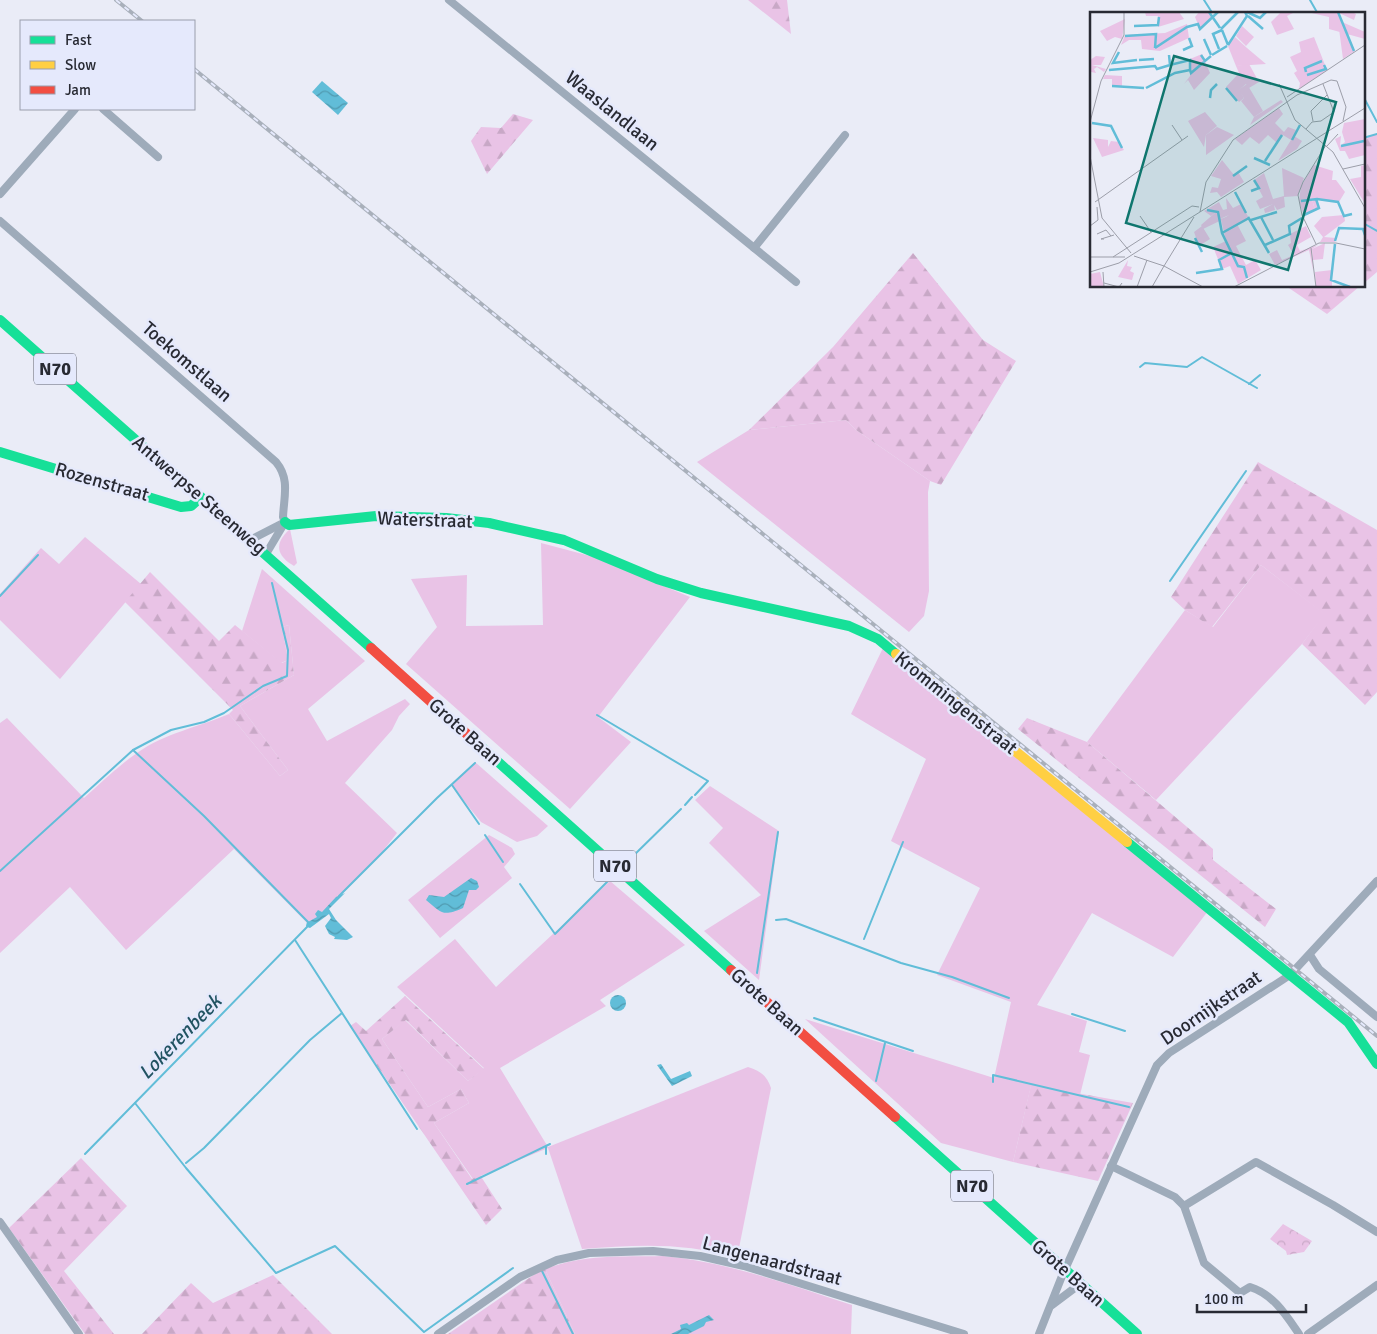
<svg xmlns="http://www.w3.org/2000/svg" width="1377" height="1334" font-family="Signika,sans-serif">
	<defs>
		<pattern id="forest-firs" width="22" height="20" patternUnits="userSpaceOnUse" patternTransform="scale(1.25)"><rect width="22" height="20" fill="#e9c3e6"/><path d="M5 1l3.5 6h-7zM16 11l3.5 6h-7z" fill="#c8a8c6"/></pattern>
		<pattern id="park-crowns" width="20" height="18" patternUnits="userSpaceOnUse" patternTransform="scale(1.25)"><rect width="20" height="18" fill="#e9c3e6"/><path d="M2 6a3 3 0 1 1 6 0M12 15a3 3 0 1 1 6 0" fill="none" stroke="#c8a8c6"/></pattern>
		<pattern id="water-waves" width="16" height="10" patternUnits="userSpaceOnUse" patternTransform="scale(1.25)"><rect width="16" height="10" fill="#61bdd8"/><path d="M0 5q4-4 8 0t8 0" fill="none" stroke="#509ab0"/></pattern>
	</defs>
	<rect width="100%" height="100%" fill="#eaecf7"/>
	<!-- green -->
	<g fill="#e9c3e6">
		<polygon points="846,420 856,430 930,481 928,492 929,591 924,616 909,632 697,462 749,430"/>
		<path d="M290 529 297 563 294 566C277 556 273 544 290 529Z"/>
		<polygon points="85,537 141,584 60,679 0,620 0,594 41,548 59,564"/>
		<polygon points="541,543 594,557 690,597 598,717 631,742 570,809 406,664 437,627 411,579 467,575 466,626 543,625"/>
		<polygon points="1261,565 1325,614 1302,644 1156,800 1087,742 1185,610 1213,627"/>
		<path d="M262 569 365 661 308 709 327 741 405 699 410 704 399 716 392 730 345 783 397 833 375 861 310 926 234 849 126 950 70 887 0 953V723L7 718 84 798C101 783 118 766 137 753 165 733 199 727 229 714L280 776 288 770 240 706 294 675 289 625 282 627 288 660 281 663 242 631Z"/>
		<polygon points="883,648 1208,911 1173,957 1092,913 1037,1005 1087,1021 1079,1052 1090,1055 1080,1095 1031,1086 1013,1162 941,1143 805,1019 994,1078 1011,1002 937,975 980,888 891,841 926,759 851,714"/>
		<polygon points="475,762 548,826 537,836 517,842 481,822 451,785"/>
		<polygon points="710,786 779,831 759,980 704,931 761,895 709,843 723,828 695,800"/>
		<polygon points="489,835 512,848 515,854 504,867 512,878 440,938 408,900"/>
		<path d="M610 881 685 945 600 1000 606 1006 500 1068 548 1147 748 1067C761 1071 767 1076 771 1088L737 1258C683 1242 637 1245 582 1249L548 1148 473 1179 434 1123 469 1103 461 1089 428 1107 382 1039 405 1020 468 1081 484 1068 397 987 455 939 496 987Z"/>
		<path d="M663 1256C728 1262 790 1285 852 1305L851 1334H575L545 1269C585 1254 621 1257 663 1256Z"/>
	</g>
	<!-- forest -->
	<g fill="url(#forest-firs)">
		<polygon points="748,0 787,0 791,34"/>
		<polygon points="513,114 533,120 487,174 471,141 481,127 501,128"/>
		<polygon points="1377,134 1377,272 1363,284 1363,139"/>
		<polygon points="913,253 983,340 1016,361 941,485 930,481 856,430 846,420 749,430 833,347"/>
		<polygon points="1286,286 1360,286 1327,314"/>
		<polygon points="1258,462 1377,530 1377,692 1365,705 1302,644 1324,614 1261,565 1212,627 1185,610 1171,597"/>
		<polygon points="150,572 219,641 235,625 282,663 288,660 282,627 289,625 294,675 240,706 288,770 280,776 229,714 233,710 125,602"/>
		<polygon points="1027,718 1087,742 1213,849 1213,860 1276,909 1265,927 1018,729"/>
		<polygon points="405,996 484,1069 468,1081 406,1020 382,1039 428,1107 461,1089 469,1103 434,1123 472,1179 480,1175 502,1209 486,1225 350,1026 356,1022 366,1031"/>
		<polygon points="1031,1085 1133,1103 1098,1181 1013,1162"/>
		<polygon points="81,1158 127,1206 64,1271 114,1334 85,1334 9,1228"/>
		<polygon points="545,1269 575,1334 448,1334 532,1276"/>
		<polygon points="273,1275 332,1334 142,1334 191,1283 213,1303"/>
	</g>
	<!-- park -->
	<polygon fill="url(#park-crowns)" points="1283,1224 1312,1241 1304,1252 1287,1255 1286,1251 1270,1239"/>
	<!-- water -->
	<g fill="url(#water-waves)">
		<polygon points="322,81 348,103 338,115 312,92"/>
		<path d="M471 878 477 881 479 887 476 890H469L463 908C442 917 442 913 426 900L429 895 444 897Z"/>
		<polygon points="345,893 329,909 336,920 353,937 347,940 334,939 335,937 329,934 325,926 331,918 329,914 310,928 307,927 308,922 317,917 315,914 318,910 322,912 336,897"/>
		<circle cx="618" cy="1003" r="8"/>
		<polygon points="661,1064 671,1079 690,1071 692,1076 672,1086 657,1065"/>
		<polygon points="709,1315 714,1320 706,1322 704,1326 688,1334 671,1334 681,1329 680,1325 687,1323 689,1325"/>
	</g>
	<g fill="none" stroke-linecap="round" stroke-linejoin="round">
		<!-- stream -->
		<g stroke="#61bdd8" stroke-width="2">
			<polyline points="1204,0 1213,14"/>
			<polyline points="1310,0 1318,14"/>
			<polyline points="1363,96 1377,122"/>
			<polyline points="1363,138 1377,134"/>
			<polyline points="1363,223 1377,231"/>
			<polyline points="1140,367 1145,363 1187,367 1202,357 1257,388"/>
			<polyline points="1249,384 1260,375"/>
			<polyline points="1170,581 1246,471"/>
			<polyline points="0,596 38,555"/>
			<polyline points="597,715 708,781 695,795"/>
			<polyline points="133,750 204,816 308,922 307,926"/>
			<polyline points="452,785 479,824"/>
			<polyline points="685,805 692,797"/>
			<polyline points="485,835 503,862"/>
			<polyline points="629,860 681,809"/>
			<polyline points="0,871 133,750 171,730 204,722 224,713 263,686 287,676 288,650 272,583"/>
			<polyline points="520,884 555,934 610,879"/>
			<polyline points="339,896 437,798 475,763"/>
			<polyline points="776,920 786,919 901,963 952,977 1009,998"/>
			<polyline points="864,939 903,842"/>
			<polyline points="295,940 417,1129"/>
			<polyline points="757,973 778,832"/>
			<polyline points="1072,1014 1125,1031"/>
			<polyline points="814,1018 913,1051"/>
			<polyline points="876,1081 885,1043"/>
			<polyline points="993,1082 993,1075 1129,1107"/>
			<polyline points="135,1103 186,1168 276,1273 335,1246 424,1332 513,1268"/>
			<polyline points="546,1147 546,1154"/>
			<polyline points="85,1154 307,927"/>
			<polyline points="186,1163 204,1148 310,1040 342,1013"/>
			<polyline points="467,1184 550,1144"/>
			<polyline points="541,1269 573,1334"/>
		</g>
		<!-- street -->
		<g stroke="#9eabba" stroke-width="8">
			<polyline points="449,0 796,282"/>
			<polyline points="103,109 158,157"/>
			<polyline points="0,194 75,109"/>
			<path d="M0 221 276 462C290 479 284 496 283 517L285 522 266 554"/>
			<polyline points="754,248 845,135"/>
			<polyline points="250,540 285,522"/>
			<polyline points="1310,955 1319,969 1377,1017"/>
			<path d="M1111 1166 1175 1197 1184 1206 1204 1263 1240 1293 1250 1287C1273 1294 1286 1315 1299 1334"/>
			<polyline points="1184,1206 1256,1162 1333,1205 1377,1232"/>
			<polyline points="0,1222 79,1334"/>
			<polyline points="1052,1305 1080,1284"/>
			<polyline points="438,1334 520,1277 557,1260 589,1253 653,1251 700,1256 744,1266 964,1334"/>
			<polyline points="1039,1334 1062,1276 1157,1065 1169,1053 1290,975 1377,881"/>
			<polyline points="1308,1334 1377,1285"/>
		</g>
		<!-- fast -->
		<g stroke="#16e098" stroke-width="10">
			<polyline points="0,320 371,648"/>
			<polyline points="0,452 181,507 191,506 201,497"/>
			<polyline points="285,522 289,525 376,516 446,518 489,523 564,540 657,579 701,593 849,626 878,639 896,654"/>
			<polyline points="478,744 731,970"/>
			<polyline points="1127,842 1348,1022 1377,1064"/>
			<polyline points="895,1117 1137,1334"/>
		</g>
		<!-- slow -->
		<polyline stroke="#ffcf43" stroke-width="10" points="896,654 1127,842"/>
		<!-- jam -->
		<g stroke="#f24e42" stroke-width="10">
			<polyline points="371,648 478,744"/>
			<polyline points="731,970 895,1117"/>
		</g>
		<!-- rail casing -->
		<g stroke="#a9b0bb" stroke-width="4">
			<g id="rail">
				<polyline points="116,0 142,21"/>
				<polyline points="194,69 1377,1036"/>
			</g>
		</g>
		<!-- rail -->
		<use href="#rail" stroke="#e5e9fc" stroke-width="2" stroke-dasharray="5.5" stroke-linecap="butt"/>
	</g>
	<g text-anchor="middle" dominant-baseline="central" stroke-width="5" stroke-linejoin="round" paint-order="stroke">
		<!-- shield labels -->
		<g fill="#e5e9fc" stroke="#61636f" stroke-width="1">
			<rect x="34" y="353.5" width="42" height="31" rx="4"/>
			<rect x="594" y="850.5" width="42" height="31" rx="4"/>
			<rect x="951" y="1170.5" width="42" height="31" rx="4"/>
		</g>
		<g font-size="18" font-weight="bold" fill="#282a33">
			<text x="55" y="369">N70</text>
			<text x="615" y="866">N70</text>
			<text x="972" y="1186">N70</text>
		</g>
		<!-- street labels -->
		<g font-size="19" fill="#282a33" stroke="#e5e9fc">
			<text transform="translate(612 111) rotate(39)">Waaslandlaan</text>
			<text transform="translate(187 362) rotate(41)">Toekomstlaan</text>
			<text transform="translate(102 482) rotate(16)">Rozenstraat</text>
			<text transform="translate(199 495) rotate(41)">Antwerpse Steenweg</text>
			<text transform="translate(425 520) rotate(2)">Waterstraat</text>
			<text transform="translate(956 703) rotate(39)">Krommingenstraat</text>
			<text transform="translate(465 732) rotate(42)">Grote Baan</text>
			<text transform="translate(767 1002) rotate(42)">Grote Baan</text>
			<text transform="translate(1211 1008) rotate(-34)">Doornijkstraat</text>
			<text transform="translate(772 1261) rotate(15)">Langenaardstraat</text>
			<text transform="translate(1068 1273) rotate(42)">Grote Baan</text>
		</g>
		<!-- water labels -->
		<g font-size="20" font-style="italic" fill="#215362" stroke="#e5e9fc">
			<text transform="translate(180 1037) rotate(-46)">Lokerenbeek</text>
		</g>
	</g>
	<!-- overview -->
	<g transform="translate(1090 12)">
		<rect width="275" height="275" fill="#eaecf7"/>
		<path d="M55 0H89L94 7 68 15V4H56ZM109 0H119L122 5 110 17 105 5ZM35 7 32 27 25 25 17 29 10 19ZM97 12 99 26 70 39 52 37 51 28H39L31 33 35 23 75 21ZM152 14 164 25 156 34 146 24ZM249 17 257 21 265 39 253 47ZM145 25 157 36 176 52 146 54 138 34ZM224 25 237 58 209 77 210 71 204 61 207 59 200 45 211 40 209 30ZM6 44 15 45 11 53H2L16 57 14 60 7 55 4 57 6 61 1 60 0 48ZM15 63 32 64V74H22V67H13ZM157 72 173 99 164 105 151 89 154 86 148 78ZM189 96 193 102 185 111 194 120 198 115 206 118 204 124 212 129 207 137 188 149 201 128 193 123 187 131 178 123 169 132 160 125 152 133 145 127ZM275 107V143L259 147 255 139H250L245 127 251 124 250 134 255 130 252 120 254 111ZM127 115 144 123 116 143V123ZM3 126 18 128V135L21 129 29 130 34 138 12 145ZM132 148 144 163 148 160 154 170 131 185 127 180 120 181 122 175 128 176 131 167 121 164ZM224 153 243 159 242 168H246L255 180 249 190 227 187 229 196 225 198 222 187 209 189 211 174ZM275 153V190H274L260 167 271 165V154ZM192 156 214 166 208 184 194 185 195 195 187 198 184 193 185 198 175 201 174 197 183 192 170 197 166 189 173 185 164 168 174 161 183 187 194 184ZM136 186 143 196 151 192 159 206 147 212 156 229 146 234 156 253 165 248 171 258 148 272 140 254 132 257 123 235 136 229 131 208 139 203 130 207 126 200 121 204 114 199 129 190 133 198 137 197ZM112 214 120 227 109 234 104 220ZM235 231 233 247 223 248 222 237ZM242 258V275H226L225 260Z" fill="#e9c3e6"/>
		<path d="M191 0H205L197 4 204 17 187 23 181 10ZM217 0H262L266 2 264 8 249 1 252 10 275 20V27L239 17V5ZM112 42 120 61 104 78 98 68 94 72 100 64V47ZM159 52 169 70 159 76 156 72 149 78 154 86 149 90 136 75 149 61 146 54ZM191 88 193 90 160 113 164 105ZM115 100 127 114 116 123 114 135 98 109ZM222 187 225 198 214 204 209 189ZM122 198 128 199 130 207 140 204 113 217 111 213 126 200ZM254 203 255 209 234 225 246 226 245 230H230L233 225 224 214 232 205ZM216 214 221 225 207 233 210 239 228 233 222 237 223 258 219 238 185 253 179 242 187 238 192 248 204 243 198 233 201 231 200 222ZM38 248 37 254 42 255 40 259 44 261 42 268 28 265Z" fill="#e9c3e6"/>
		<path d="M10 260 14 275H0V262Z" fill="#e9c3e6"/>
		<path fill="none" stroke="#61bdd8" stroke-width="2.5" d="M119 0 130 16M157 0 170 6 176 0M248 0 264 39M158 4 173 17M44 14 68 13 69 5M131 17 148 0M132 18 138 33M35 24 66 22 65 36M114 27 121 43M138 33 157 4 155 0M65 36 97 15 108 12 110 17 128 0M129 37 123 22 132 18M93 38 102 34 99 26M29 40 23 51 47 48M79 43 80 53 100 48V58M111 43 115 49 121 44M122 43 137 34M49 48 64 47M19 58 65 54 67 57 80 53M216 60 215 56 232 49M217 63 236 57 234 53M22 74 54 76M56 76 85 61 100 58 101 61 114 50M136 76 147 89M120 86 121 78 127 72M2 111 21 114 32 136M202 128 210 113M251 134 274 129M164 146 180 153M175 149 192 123M143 164 157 154M161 179 169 176 164 168M145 180 156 201M211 189 227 187 248 190 254 204 262 202M117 198 128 200 132 221 148 254 154 255 157 266M214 203 229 196 226 187M158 205 179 241M171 205 183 228M161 208 187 200M132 221 159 206M105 226 112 240M245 229 249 216 273 217 275 223M245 232 241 268 260 275M175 233 200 222 199 214 212 206M106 261 132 257 129 248 140 242"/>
		<path fill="none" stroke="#9c9ea9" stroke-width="1" d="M189 72 205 108 243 140 275 196M197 85 275 33M223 109 221 99 237 83M0 110 11 69 34 23V0M82 113 92 128M216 117 222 110 231 109 244 100 233 72M237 134 248 122M0 144 12 206 41 241M253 157 275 152M5 190 98 124M110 200 116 170 143 128 207 83 241 68 247 69 256 95 253 109M50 204 61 220M104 205 74 254 113 275M0 214 8 208 7 195M7 222 16 218 21 224M14 227H11L24 223M226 232 212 203 208 183 213 170 236 133M221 236 226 275M44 244 74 254 62 275M0 245H35M23 245 102 194 109 195M0 260 29 251 275 96M13 260 14 275M14 271 29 275 32 271M47 275 57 248M144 275 229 231H246L275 237"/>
		<path fill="#0f766e" fill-opacity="0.15" stroke="#0f766e" stroke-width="2.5" d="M84 44 246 90 198 258 36 211Z"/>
		<rect width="275" height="275" fill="none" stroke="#282a33" stroke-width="2.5"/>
	</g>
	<!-- legend -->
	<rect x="20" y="20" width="175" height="90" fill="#e5e9fc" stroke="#999dac"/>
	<rect x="30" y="36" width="25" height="8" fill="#16e098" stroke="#999dac"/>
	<text x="65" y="45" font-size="15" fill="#282a33">Fast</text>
	<rect x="30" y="61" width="25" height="8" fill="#ffcf43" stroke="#999dac"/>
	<text x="65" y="70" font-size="15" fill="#282a33">Slow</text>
	<rect x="30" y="86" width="25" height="8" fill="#f24e42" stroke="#999dac"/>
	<text x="65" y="95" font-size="15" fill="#282a33">Jam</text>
	<!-- scale -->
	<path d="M1197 1304v8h109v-8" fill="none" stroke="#282a33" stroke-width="2.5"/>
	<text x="1204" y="1304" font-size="15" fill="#282a33" stroke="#e5e9fc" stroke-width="4" paint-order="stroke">100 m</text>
</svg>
